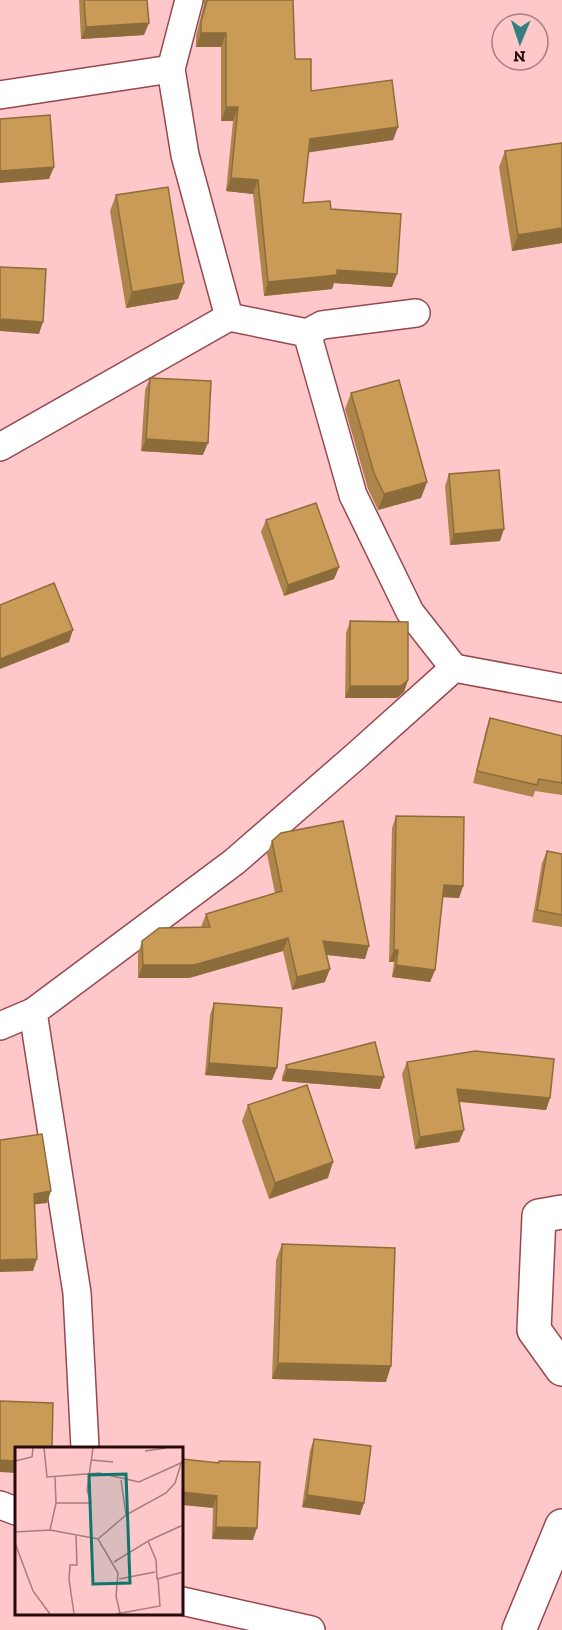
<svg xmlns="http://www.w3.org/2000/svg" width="562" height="1630" font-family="'Zilla Slab',serif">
	<rect width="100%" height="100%" fill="#fec8ca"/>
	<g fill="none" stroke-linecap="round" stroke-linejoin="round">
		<!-- minor casing -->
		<g stroke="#95494f" stroke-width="30">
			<g id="minor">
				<polyline points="189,0 171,69 185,155 229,317 307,333 353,495 410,612 454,668"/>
				<polyline points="0,95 171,69"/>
				<polyline points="307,333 322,325 416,313"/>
				<polyline points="0,447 229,317"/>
				<polyline points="0,1026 33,1012"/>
				<polyline points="85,1448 77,1293 33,1012 234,862 357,755 454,668 562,688"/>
				<polyline points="0,1505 16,1511"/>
				<polyline points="182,1601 311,1630"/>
			</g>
		</g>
		<!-- secondary casing -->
		<g stroke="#95494f" stroke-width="36">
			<g id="secondary">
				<polyline points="562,1212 539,1216 534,1330 562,1369"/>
				<polyline points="519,1630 562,1526"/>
			</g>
		</g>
		<!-- minor -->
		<use href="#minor" stroke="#fff" stroke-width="27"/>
		<!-- secondary -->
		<use href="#secondary" stroke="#fff" stroke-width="33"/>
	</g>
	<!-- wall -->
	<g fill="#ad854a">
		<polygon points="79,0 147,0 144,35 81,39"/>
		<polygon points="204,0 293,0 295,59 311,91 398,127 393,140 308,152 303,203 331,209 392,287 334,283 332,289 264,296 253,194 226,191 233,121 221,121 221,47 196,47 196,36 204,4"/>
		<polygon points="562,143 562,243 512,251 499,167 505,151"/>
		<polygon points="116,195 178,299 126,308 110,211"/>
		<polygon points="150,378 203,455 141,451 145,390"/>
		<polygon points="351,393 427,482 421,498 378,510 368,489 345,409"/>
		<polygon points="449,474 500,541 450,545 445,486"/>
		<polygon points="266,520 339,567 334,579 284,596 261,532"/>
		<polygon points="350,621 408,680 404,692 397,698 345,698 346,633"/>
		<polygon points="490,718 562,736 562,795 535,791 533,797 473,783 486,730"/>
		<polygon points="396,816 463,886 459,898 443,897 435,970 430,982 392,977 394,962 389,962 392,828"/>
		<polygon points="272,841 365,959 327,955 325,982 292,990 283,951 189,978 138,978 138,954 142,941 201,927 206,914 275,893 267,854"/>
		<polygon points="547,851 562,854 562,927 532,922 542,863"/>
		<polygon points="214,1003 272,1080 205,1075 210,1015"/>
		<polygon points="407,1062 550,1098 546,1110 459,1102 464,1130 459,1142 415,1149 402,1074"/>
		<polygon points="286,1065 380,1089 282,1081 282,1077"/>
		<polygon points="248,1105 328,1178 269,1199 242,1121"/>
		<polygon points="282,1244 386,1382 272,1379 276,1260"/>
		<polygon points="314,1439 364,1503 360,1515 302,1507 310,1451"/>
		<polygon points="218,1463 253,1540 212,1539 213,1508"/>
	</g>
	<!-- shaded-wall -->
	<g fill="#8d6c3c">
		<polygon points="149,23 144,35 81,39 86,27"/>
		<polygon points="201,33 226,33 221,47 196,47"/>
		<polygon points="226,107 238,107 233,121 221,121"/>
		<polygon points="398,127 393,140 305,153 310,139"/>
		<polygon points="54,167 49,179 0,183 0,171"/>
		<polygon points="231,178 258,180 253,194 226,191"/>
		<polygon points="562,228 562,243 512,251 518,235"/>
		<polygon points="337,270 397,274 392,287 334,283 332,289 264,296 268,282"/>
		<polygon points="184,283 178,299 126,308 132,292"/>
		<polygon points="0,319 43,322 39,334 0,331"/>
		<polygon points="146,439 208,443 203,455 141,451"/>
		<polygon points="427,482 421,498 378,510 384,494"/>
		<polygon points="504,529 500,541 450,545 454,534"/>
		<polygon points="339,567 334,579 284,596 288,585"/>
		<polygon points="73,630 69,642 0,669 0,659"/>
		<polygon points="408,680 404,692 397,698 345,698 350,686"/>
		<polygon points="444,885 463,886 459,898 440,897"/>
		<polygon points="288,938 283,951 189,978 138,978 143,965"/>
		<polygon points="323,941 369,946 365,959 319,954"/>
		<polygon points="394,950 398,950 394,962 389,962"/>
		<polygon points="396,965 435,970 430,982 392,977"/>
		<polygon points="330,969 325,982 292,990 297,977"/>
		<polygon points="209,1063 277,1068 272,1080 205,1075"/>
		<polygon points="287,1069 384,1077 380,1089 282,1081"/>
		<polygon points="457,1089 550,1098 546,1110 453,1101"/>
		<polygon points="464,1130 459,1142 415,1149 420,1137"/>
		<polygon points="333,1162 328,1178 269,1199 275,1183"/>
		<polygon points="51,1191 47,1203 30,1205 34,1194"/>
		<polygon points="37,1259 33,1271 0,1272 0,1260"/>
		<polygon points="278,1363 391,1366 386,1382 272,1379"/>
		<polygon points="0,1460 16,1461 16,1473 0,1472"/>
		<polygon points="182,1492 217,1496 213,1508 182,1505"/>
		<polygon points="307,1495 364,1503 360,1515 302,1507"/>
		<polygon points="216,1527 257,1528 253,1540 212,1539"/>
	</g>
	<!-- building -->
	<g fill="#c99b56" stroke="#8d6c3c" stroke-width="1.5">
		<polygon points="84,0 147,0 149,23 86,27"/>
		<polygon points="207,0 293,0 295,59 311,59 311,91 392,80 398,127 310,139 303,203 330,201 331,209 401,214 397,274 337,270 337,275 268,282 258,180 231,178 238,107 226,107 226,33 201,33 201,22"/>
		<polygon points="50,115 54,167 0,171 0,119"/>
		<polygon points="562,143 562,228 518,235 505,151"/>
		<polygon points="168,187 184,283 132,292 116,195"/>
		<polygon points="0,267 46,269 43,322 0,319"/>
		<polygon points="150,378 211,381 208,443 146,439"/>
		<polygon points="399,380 427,482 384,494 374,473 351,393"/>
		<polygon points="499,470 504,529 454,534 449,474"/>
		<polygon points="316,503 339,567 288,585 266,520"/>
		<polygon points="54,583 73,630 0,659 0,605"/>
		<polygon points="350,621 408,622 408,680 401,686 350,686"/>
		<polygon points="490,718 562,736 562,783 539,779 537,785 477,771"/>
		<polygon points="396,816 464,817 463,886 444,885 435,970 396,965 398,950 394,950"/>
		<polygon points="343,821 369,946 323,941 330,969 297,977 288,938 194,965 143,965 142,941 159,928 210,927 206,914 282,891 272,841 281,833"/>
		<polygon points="547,851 562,854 562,915 537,910"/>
		<polygon points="214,1003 282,1008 277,1068 209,1063"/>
		<polygon points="375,1042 384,1077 287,1069 286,1065"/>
		<polygon points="475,1051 554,1059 550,1098 457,1089 464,1130 420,1137 407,1062"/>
		<polygon points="307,1085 333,1162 275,1183 248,1105"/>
		<polygon points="42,1134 51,1191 34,1194 37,1259 0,1260 0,1140"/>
		<polygon points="282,1244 395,1248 391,1366 278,1363"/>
		<polygon points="0,1401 53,1403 52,1449 16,1449 16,1461 0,1460"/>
		<polygon points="314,1439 371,1446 364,1503 307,1495"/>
		<polygon points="182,1459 219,1463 219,1461 260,1462 257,1528 216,1527 217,1496 182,1492"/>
	</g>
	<!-- overview -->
	<g transform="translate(15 1447)">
		<rect width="168" height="168" fill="#fec8ca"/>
		<path fill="none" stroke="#a87c7e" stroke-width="1.5" d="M29 1 32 30 84 26 124 35 168 15M130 4 151 1M76 13 98 15M0 14 17 10 18 1M40 30 41 56M111 68 151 46 160 36 166 17M35 83 83 92 111 68 106 33M0 85 35 83 41 56H76L72 43 78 1M83 92 103 126 101 149 105 166M133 94 168 78M0 96 18 144 35 167M99 115 133 94 141 113 142 132 168 125M104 132 140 125M59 167 54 132 55 118H62L61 89M101 167 145 159 143 132"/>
		<path fill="#0f766e" fill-opacity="0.15" stroke="#0f766e" stroke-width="3" d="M111 27 115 136 78 137 74 28Z"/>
		<rect width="168" height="168" fill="none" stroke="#280a0d" stroke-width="3"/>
	</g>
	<!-- north arrow -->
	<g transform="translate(520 42) rotate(182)"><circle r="28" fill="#fec8ca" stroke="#a87c7e" stroke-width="1.5"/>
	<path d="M0-4.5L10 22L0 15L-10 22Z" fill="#357e7f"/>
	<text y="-9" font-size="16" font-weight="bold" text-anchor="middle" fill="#280a0d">N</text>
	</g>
</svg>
